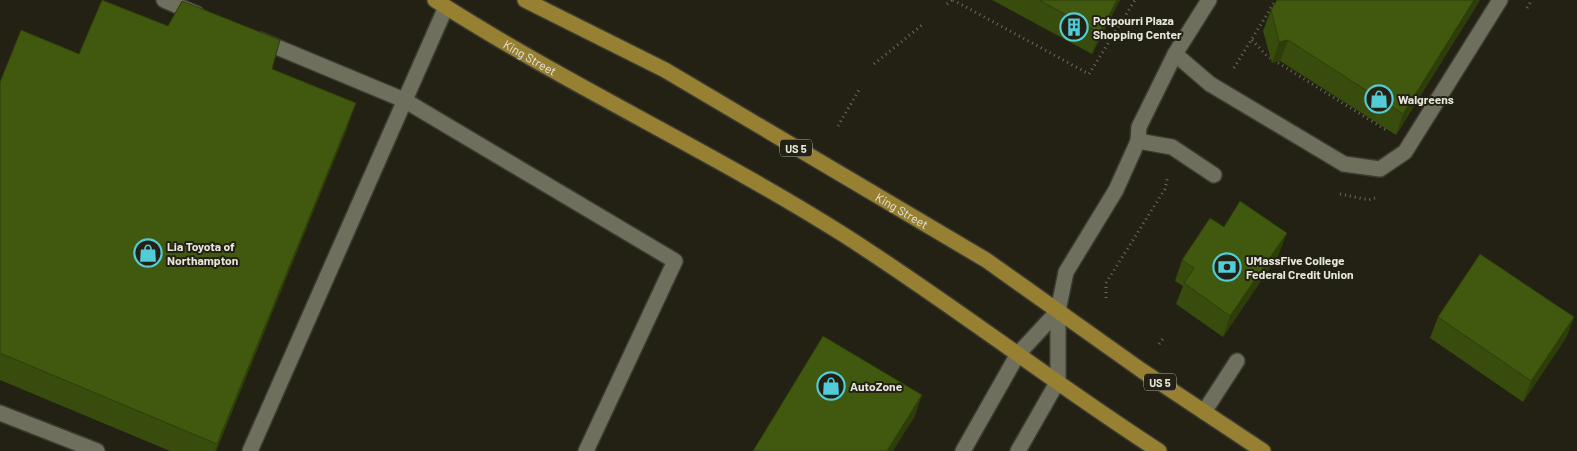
<svg xmlns="http://www.w3.org/2000/svg" width="1577" height="451" font-family="Barlow,sans-serif">
	<rect width="100%" height="100%" fill="#222113"/>
	<g fill="none" stroke-linecap="round" stroke-linejoin="round">
		<!-- minor casing -->
		<g stroke="#3b3b31" stroke-width="18">
			<g id="minor">
				<polyline points="164,0 197,14"/>
				<polyline points="260,40 404,100 675,261 586,451"/>
				<polyline points="1175,54 1210,84 1344,164 1380,169 1405,152 1500,0"/>
				<polyline points="1138,141 1172,147 1214,175"/>
				<polyline points="1204,412 1237,361"/>
				<polyline points="0,413 97,451"/>
				<polyline points="250,451 446,7"/>
				<polyline points="963,451 1018,354 1058,311"/>
				<polyline points="1018,451 1058,381 1058,311 1066,272 1116,190 1138,141 1139,127 1175,54 1209,0"/>
			</g>
		</g>
		<!-- major casing -->
		<g stroke="#3b3b31" stroke-width="18">
			<g id="major">
				<path id="s1" d="M435 0C567 85 711 151 844 235 952 304 1052 382 1159 451"/>
				<path id="s2" d="M525 0 665 70 986 260 1141 370 1263 451"/>
			</g>
		</g>
		<!-- path -->
		<g stroke="#6c6c60" stroke-width="3" stroke-dasharray="1 4" stroke-linecap="butt">
			<polyline points="953,0 1089,74 1135,0"/>
			<polyline points="947,4 952,0"/>
			<polyline points="1527,8 1532,0"/>
			<polyline points="1252,40 1267,56 1386,130"/>
			<polyline points="874,64 922,25"/>
			<polyline points="1234,68 1276,0"/>
			<polyline points="838,126 859,90"/>
			<polyline points="1340,194 1369,200 1375,198"/>
			<polyline points="1106,298 1106,283 1165,189 1168,176"/>
			<polyline points="1159,344 1165,336"/>
		</g>
		<!-- minor -->
		<use href="#minor" stroke="#6f6f5e" stroke-width="15"/>
		<!-- major -->
		<use href="#major" stroke="#988032" stroke-width="15"/>
	</g>
	<!-- wall -->
	<g fill="#384c0d">
		<polygon points="992,0 1120,0 1092,54"/>
		<polygon points="1277,0 1480,0 1396,135 1280,61 1272,63 1263,31 1271,10"/>
		<polygon points="79,54 272,69 348,126 216,451 170,451 0,380 0,82"/>
		<polygon points="1224,227 1279,254 1223,337 1176,304 1183,286 1175,281 1182,260"/>
		<polygon points="1438,317 1574,317 1566,338 1523,402 1430,338"/>
	</g>
	<!-- shaded-wall -->
	<g fill="#2e3e0a">
		<polygon points="1117,0 1120,0 1092,54 1100,33"/>
		<polygon points="1474,0 1480,0 1396,135 1403,114"/>
		<polygon points="1288,40 1280,61 1272,63 1279,42"/>
		<polygon points="356,103 348,126 216,451 215,451"/>
		<polygon points="1287,233 1279,254 1223,337 1230,316"/>
		<polygon points="1574,317 1566,338 1523,402 1531,381"/>
		<polygon points="922,395 915,416 893,451 887,451"/>
	</g>
	<!-- building -->
	<g fill="#41580f" stroke="#2e3e0a">
		<polygon points="102,0 168,26 182,1 280,40 272,69 356,103 217,444 0,353 0,82 21,30 79,54"/>
		<polygon points="1039,0 1117,0 1100,33"/>
		<polygon points="1277,0 1474,0 1403,114 1288,40 1279,42 1271,10"/>
		<polygon points="1240,201 1287,233 1230,316 1184,283 1194,268 1182,260 1210,218 1224,227"/>
		<polygon points="1480,254 1574,317 1531,381 1438,317"/>
		<polygon points="823,336 922,395 887,451 753,451"/>
	</g>
	<!-- icons -->
	<defs>
		<g id="building-ring" transform="scale(1.4375)"><circle r="9.5" fill="#222113" stroke="#52ccd6" stroke-width="1.5"/><path d="M-4-6H4V6H1V3H-1V6H-4ZM-2.5-4.3h1.7v1.8h-1.7ZM.8-4.3h1.7v1.8H.8ZM-2.5-1h1.7V.8h-1.7ZM.8-1h1.7V.8H.8Z" fill="#52ccd6"/></g>
		<g id="shop-ring" transform="scale(1.4375)"><circle r="9.5" fill="#222113" stroke="#52ccd6" stroke-width="1.5"/><path d="M-5-2.5h2.3a2.7 3.5 0 0 1 5.4 0H5L5.5 6h-11ZM-1.5-2.5h3a1.5 2.3 0 0 0-3 0Z" fill="#52ccd6"/></g>
		<g id="bank-ring" transform="scale(1.4375)"><circle r="9.5" fill="#222113" stroke="#52ccd6" stroke-width="1.5"/><path d="M-6-4H6V4H-6ZM0-2.3a2.3 2.3 0 1 0 0 4.6a2.3 2.3 0 1 0 0-4.6Z" fill="#52ccd6"/></g>
	</defs>
	<g fill-rule="evenodd">
		<use href="#building-ring" x="1074" y="27"/>
		<use href="#shop-ring" x="1379" y="99"/>
		<use href="#shop-ring" x="148" y="253"/>
		<use href="#bank-ring" x="1227" y="267"/>
		<use href="#shop-ring" x="831" y="386"/>
	</g>
	<g text-anchor="middle" dominant-baseline="central" stroke-width="4" stroke-linejoin="round" paint-order="stroke">
		<!-- shield labels -->
		<g fill="#222113" stroke="#ababa0" stroke-width="1">
			<rect x="780" y="139.5" width="32" height="17" rx="4"/>
			<rect x="1144" y="373.5" width="32" height="17" rx="4"/>
		</g>
		<g font-size="11" font-weight="bold" fill="#e6e6dd">
			<text x="796" y="148">US 5</text>
			<text x="1160" y="382">US 5</text>
		</g>
		<!-- poi labels -->
		<g font-size="12" font-weight="bold" fill="#e6e6dd" stroke="#222113" text-anchor="start">
			<text x="1093" y="20">Potpourri Plaza<tspan x="1093" dy="14">Shopping Center</tspan></text>
			<text x="1398" y="99">Walgreens</text>
			<text x="167" y="246">Lia Toyota of<tspan x="167" dy="14">Northampton</tspan></text>
			<text x="1246" y="260">UMassFive College<tspan x="1246" dy="14">Federal Credit Union</tspan></text>
			<text x="850" y="386">AutoZone</text>
		</g>
		<!-- street labels -->
		<g font-size="12" fill="#e6e6dd" stroke="#222113">
			<text stroke="none"><textPath href="#s1" startOffset="111">King Street</textPath></text>
			<text stroke="none"><textPath href="#s2" startOffset="432">King Street</textPath></text>
		</g>
	</g>
</svg>
